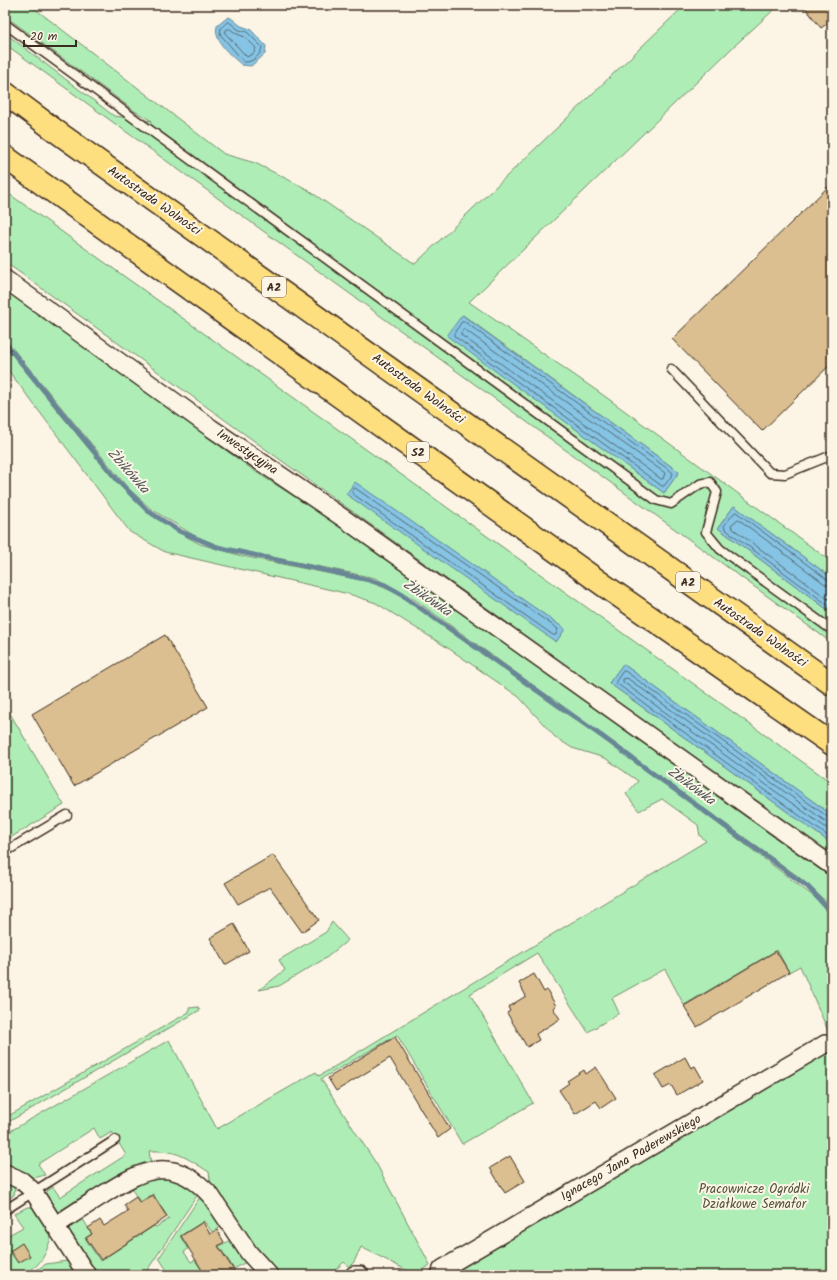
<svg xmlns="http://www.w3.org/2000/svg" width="837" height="1280" font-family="Kalam,sans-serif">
	<rect width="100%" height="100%" fill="#fcf5e5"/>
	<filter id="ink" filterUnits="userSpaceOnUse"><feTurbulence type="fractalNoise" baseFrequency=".025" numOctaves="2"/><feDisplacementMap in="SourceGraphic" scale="8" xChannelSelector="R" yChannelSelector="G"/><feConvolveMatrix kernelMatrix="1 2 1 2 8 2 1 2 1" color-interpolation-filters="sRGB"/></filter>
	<g filter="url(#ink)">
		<!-- green -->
		<g fill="#aeeeb6" stroke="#748c6a" fill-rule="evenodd">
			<path d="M5 5H30L224 154 255 163 305 188 415 264 685 5H779L731 49 469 302 603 395 832 562V578L734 506 718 528 832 613V643L5 44V33L114 116 152 121 136 112 5 16ZM463 315 679 472 664 493 448 336Z"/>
			<path d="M5 191 832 783V815L623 664 609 683 832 844V856L5 262ZM354 482 565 629 556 642Z"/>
			<polygon points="5,290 256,472 322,514 832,878 832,907 799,877 411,597 375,578 223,547 195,536 151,509 127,487 5,339"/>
			<path d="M5 346 111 476 133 499 150 514 178 532 200 544 242 556 371 582 403 596 645 768 813 896 832 916V1040L800 966 789 972 777 950 684 1005 665 969 612 998 619 1013 588 1032 537 953 470 994 533 1103 462 1144 397 1035 321 1079 377 1165 429 1263 430 1265 416 1275 361 1247 354 1262 349 1267 344 1262 332 1273 334 1275H278L260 1259 211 1186 209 1172C185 1157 178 1150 149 1151L151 1163 133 1169 61 1212 54 1211 45 1197 47 1191 53 1187 60 1197 126 1155 112 1132 100 1139 94 1128 38 1164 45 1175 34 1178 20 1171 5 1168V1134L169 1040 217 1129 316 1072 319 1076 706 841 700 836 698 825 662 799 639 811 626 794 638 781 605 758 572 748 555 737 519 697 448 648 376 603 349 594 165 552 130 532 5 366Z"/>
			<polygon points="5,705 64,805 5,841"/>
			<polygon points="332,922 348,940 326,958 279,986 259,990 285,970 279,960 326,932"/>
			<polygon points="198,1007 200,1010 5,1124 5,1118 189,1012 189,1008"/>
			<polygon points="832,1047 832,1275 454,1275 458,1265"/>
			<polygon points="168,1176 200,1191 144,1275 93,1275 66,1233 67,1227 81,1216 92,1234 85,1238 100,1261 154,1226 156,1227 169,1219 153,1194 140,1202 129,1185"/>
			<polygon points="5,1180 15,1186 14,1195 6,1201"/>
			<polygon points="202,1194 223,1226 212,1232 204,1221 180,1236 188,1249 184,1252 191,1262 195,1260 205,1275 170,1275 159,1258"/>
			<path d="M27 1207H34L52 1234C44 1262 36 1275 5 1275V1237L23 1227 14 1214Z"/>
			<polygon points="231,1240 246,1262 234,1269 219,1246"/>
			<polygon points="67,1261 69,1261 79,1275 28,1275 46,1264"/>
		</g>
		<!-- water -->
		<g fill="#85c4e5" stroke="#678695">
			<path d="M228 17 231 18 241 26 250 29 266 46 265 54 251 66 242 65C231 56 213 41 217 26Z"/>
			<polygon points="462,315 679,472 664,493 447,336"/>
			<polygon points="355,482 565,629 556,642 346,494"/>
			<polygon points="734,506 832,578 832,613 718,528"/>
			<polygon points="623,664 832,815 832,844 609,683"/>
		</g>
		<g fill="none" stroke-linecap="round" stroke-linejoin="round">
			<!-- shore -->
			<g stroke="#59686e" stroke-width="1">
				<path d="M229 22 239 30 247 32 262 47C261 55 252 63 244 62L220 34 221 28Z"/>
				<polygon points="230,29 237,34 245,37 256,48 254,53 247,57 225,33 226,30"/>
				<polygon points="462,322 465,322 672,472 673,474 664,486 662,486 454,336 454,334"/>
				<polygon points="464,329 665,473 663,479 661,479 461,335 461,333"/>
				<polygon points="355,488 558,629 556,635 553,635 353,494 352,492"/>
				<polyline points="832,581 828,580 736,512 734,513 724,526 725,529 832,608"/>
				<polyline points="832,586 825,584 738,519 731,525 732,528 832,602"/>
				<polyline points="832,818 828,817 625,671 623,671 616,681 616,683 832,839"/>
				<polyline points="832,823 825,821 627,678 623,679 623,682 832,832"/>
			</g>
			<!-- stream -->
			<polyline stroke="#678695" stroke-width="5" points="5,343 119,482 148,511 179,531 217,547 369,580 385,585 399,593 603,737 808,887 832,913"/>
		</g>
		<!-- building -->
		<g fill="#dbbf90" stroke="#3b2a1e">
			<polygon points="803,5 832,5 832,20 821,28"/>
			<polygon points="832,183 832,363 762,431 672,339"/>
			<polygon points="165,635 208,707 74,786 32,714"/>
			<polygon points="273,855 319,920 302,932 270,887 238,904 225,883"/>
			<polygon points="234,924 249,951 225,965 210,938"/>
			<polygon points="776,951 789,972 697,1027 684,1006"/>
			<polygon points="534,974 544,992 547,990 556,1006 553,1008 560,1019 536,1034 539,1040 527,1047 507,1013 510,1011 508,1007 526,996 519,983"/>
			<polygon points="395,1037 450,1129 438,1138 390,1058 336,1091 328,1078"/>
			<polygon points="685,1057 691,1068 695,1066 703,1080 677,1095 671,1085 663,1089 655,1075"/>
			<polygon points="596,1067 616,1098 601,1108 596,1101 575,1114 559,1090 569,1083 567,1081 584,1070 586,1074"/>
			<polygon points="510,1156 525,1181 505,1193 490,1168"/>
			<polygon points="153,1195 167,1217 101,1260 86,1238 92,1234 88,1228 100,1220 104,1226 128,1211 124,1205 136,1197 140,1203"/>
			<polygon points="203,1222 210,1234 217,1230 224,1242 218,1246 237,1275 205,1275 181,1236"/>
			<polygon points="22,1243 30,1256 18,1263 10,1251"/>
		</g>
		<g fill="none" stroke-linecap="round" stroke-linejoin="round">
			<!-- lane casing -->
			<g stroke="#3b2a1e" stroke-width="11">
				<g id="lane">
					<polyline points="5,24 656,500 671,504 700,484 710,482 717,492 706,532 720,549 832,630"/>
					<polyline points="671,369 770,473 785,474 832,455"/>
					<polyline points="5,852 67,815"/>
					<polyline points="5,1210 115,1140"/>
				</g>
			</g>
			<!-- street casing -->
			<g stroke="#3b2a1e" stroke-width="20">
				<g id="street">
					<polyline points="5,279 211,428 346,520 832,866"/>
					<polyline points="5,1173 22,1181 33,1191 87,1275"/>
					<path d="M55 1226C71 1215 87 1205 104 1194 144 1168 174 1155 211 1196L249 1253 269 1275"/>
					<polyline points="354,1275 360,1275"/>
					<polyline points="440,1275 442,1269 825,1044"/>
				</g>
			</g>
			<!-- highway casing -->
			<g stroke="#3b2a1e" stroke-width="25">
				<g id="highway">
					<polyline points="5,93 60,134 832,684"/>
					<polyline points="5,157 605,586 832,744"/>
				</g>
			</g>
			<!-- lane -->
			<use href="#lane" stroke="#fcf5e5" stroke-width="8"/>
			<!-- street -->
			<use href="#street" stroke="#fcf5e5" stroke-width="17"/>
			<!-- highway -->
			<use href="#highway" stroke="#fedf80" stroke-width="22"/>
		</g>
	</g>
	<g text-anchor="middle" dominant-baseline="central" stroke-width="4" stroke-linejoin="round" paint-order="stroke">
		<!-- shield labels -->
		<g fill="#fcf5e5" stroke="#75675a" stroke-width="1">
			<rect x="262" y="277" width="24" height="20" rx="3"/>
			<rect x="407" y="442" width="22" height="20" rx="3"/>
			<rect x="676" y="572" width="24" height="20" rx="3"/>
		</g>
		<g font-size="12" font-weight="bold" fill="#3b2a1e">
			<text x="274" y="287">A2</text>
			<text x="418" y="452">S2</text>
			<text x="688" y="582">A2</text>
		</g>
		<!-- street labels -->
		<g font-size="13" fill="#3b2a1e" stroke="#fcf5e5">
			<text transform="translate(154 201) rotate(35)">Autostrada Wolności</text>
			<text transform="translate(418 389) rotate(36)">Autostrada Wolności</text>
			<text transform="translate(247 452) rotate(34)">Inwestycyjna</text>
			<text transform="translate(760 633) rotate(35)">Autostrada Wolności</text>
			<text transform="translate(631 1158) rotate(-30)">Ignacego Jana Paderewskiego</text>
		</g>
		<!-- park labels -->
		<g font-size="13" fill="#52513c" stroke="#fcf5e5">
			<text x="754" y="1189">Pracownicze Ogródki<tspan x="754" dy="15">Działkowe Semafor</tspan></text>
		</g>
		<!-- water labels -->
		<g font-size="14" font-style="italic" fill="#51585a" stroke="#fcf5e5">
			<text transform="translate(128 471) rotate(48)">Żbikówka</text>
			<text transform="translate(427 598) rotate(34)">Żbikówka</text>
			<text transform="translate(691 786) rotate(36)">Żbikówka</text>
		</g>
	</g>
	<!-- margin -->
	<rect width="837" height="1280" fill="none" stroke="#fcf5e5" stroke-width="20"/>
	<rect x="10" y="10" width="817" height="1260" fill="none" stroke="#3b2a1e" stroke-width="1.5" filter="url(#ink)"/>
	<!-- scale -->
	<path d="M24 40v6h52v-6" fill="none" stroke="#3b2a1e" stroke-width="2"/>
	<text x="30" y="40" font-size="12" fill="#3b2a1e" stroke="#fcf5e5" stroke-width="3" paint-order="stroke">20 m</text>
</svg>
